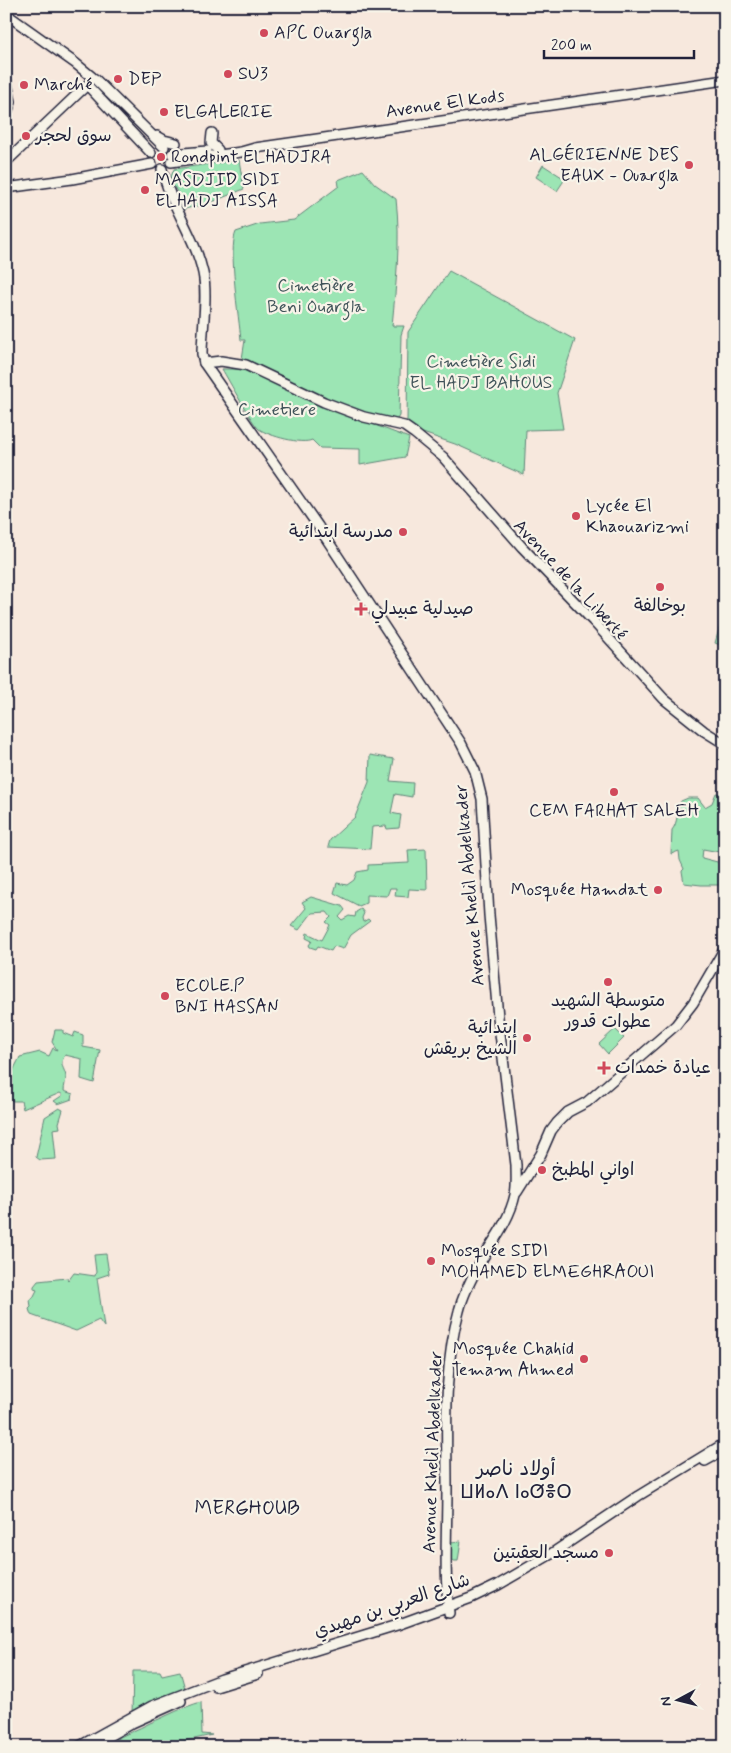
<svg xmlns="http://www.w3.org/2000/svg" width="731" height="1753" font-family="Mynerve,'Playpen Sans Arabic','Noto Sans Tifinagh',sans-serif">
	<rect width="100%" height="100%" fill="#f7e8dd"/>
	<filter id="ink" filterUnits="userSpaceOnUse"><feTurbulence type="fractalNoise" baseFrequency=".02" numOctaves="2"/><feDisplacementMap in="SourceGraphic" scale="10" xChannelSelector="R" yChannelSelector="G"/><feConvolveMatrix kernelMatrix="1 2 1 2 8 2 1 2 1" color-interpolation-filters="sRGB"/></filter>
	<g filter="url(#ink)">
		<!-- green -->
		<g fill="#9ce5b4" stroke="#5f8478">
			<path d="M239 160 244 189 207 204 184 209C184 201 174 188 170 179L174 169Z"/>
			<polygon points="543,165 565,179 557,191 536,177"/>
			<path d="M363 170 375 184 396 199C401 242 396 283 392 326H404L401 335 399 416 395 422 326 399 242 359 245 340H241C239 318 228 249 236 232L260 224 294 220 339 186 338 180Z"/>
			<polygon points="449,271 575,340 557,393 563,429 526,430 524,475 455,444 414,430 407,422 408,332"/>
			<path d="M222 369H244L322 405 409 438 405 457 360 465V449L320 448 312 440C302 445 269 436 259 429 253 425 228 379 222 369Z"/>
			<polygon points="723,615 725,616 725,647 715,643"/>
			<polygon points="370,755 394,759 390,781 413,783 412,797 395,794 391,813 401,815 399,828 387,829 386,826 372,827 370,849 328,847 330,840 355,817 369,782"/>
			<path d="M716 793 725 795V853L703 849 702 858 725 864V879L722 885H701L684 883 682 871 684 869 680 860 679 851 671 854 672 830C678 823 677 810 681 801L688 798H698L705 807 712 803Z"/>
			<polygon points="426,849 427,890 409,889 408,897 395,896 396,888 390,888 387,896 366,895 366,903 359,906 334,893 337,883 347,885 354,880 357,872 368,870 368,865 409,863 408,850"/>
			<polygon points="311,897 342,906 345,910 339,917 342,920 349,916 355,917 356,912 361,909 364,913 362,918 363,922 368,919 370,921 351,935 343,949 334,946 331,951 318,946 316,949 310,947 309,945 312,941 306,938 307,933 322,940 330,925 326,922 331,917 327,912 312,913 299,930 291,926 306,908 302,902"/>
			<polygon points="615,1029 624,1038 608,1054 599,1044"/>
			<path d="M55 1030H63V1033L73 1037 75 1032 83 1035V1047L100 1050 94 1083 81 1079 82 1059 65 1055C58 1065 65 1068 66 1077 66 1081 64 1086 64 1091L73 1094 72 1099 58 1104 54 1101 63 1095 60 1093 23 1109 21 1101H13L6 1097C6 1083 14 1069 20 1057L40 1052 49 1056 53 1048 57 1050 52 1042Z"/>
			<polygon points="59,1108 63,1110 59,1123 60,1128 53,1129 56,1159 40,1160 36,1157 45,1117"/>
			<polygon points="106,1254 109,1274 97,1278 104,1327 99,1320 76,1331 31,1315 29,1309 31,1307 30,1300 33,1298 37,1290 34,1289 34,1286 38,1281 67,1278 68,1281 74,1273 95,1276 96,1272 94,1255"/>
			<polygon points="461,1541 458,1561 450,1561 451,1542"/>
			<polygon points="133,1671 160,1671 162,1675 180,1671 186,1692 132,1714"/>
			<path d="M201 1702 202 1734 212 1735 159 1747H112L111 1742C124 1734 137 1730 150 1723 167 1716 183 1707 201 1702Z"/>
		</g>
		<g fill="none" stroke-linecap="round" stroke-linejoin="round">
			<!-- secondary casing -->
			<g stroke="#22223b" stroke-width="12">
				<g id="secondary">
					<polyline points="6,14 75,63 92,77"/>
					<polyline points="6,78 11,102 6,115"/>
					<polyline points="95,79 164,147"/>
					<polyline points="88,86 151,153"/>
					<polyline points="212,133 211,143 218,150"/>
					<polyline points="157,136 164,140 176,143"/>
					<polyline points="172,154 207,151"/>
					<polyline points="6,162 87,85"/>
					<polyline points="171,162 241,152 255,148 725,80"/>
					<path d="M162 169C170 205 195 236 203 273 208 296 202 330 202 354L204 363 318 526 461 743 475 771 482 799 489 915 498 1017 516 1165C516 1175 517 1186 515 1195 510 1218 496 1237 484 1256 474 1273 464 1291 459 1311 443 1368 447 1429 447 1488 447 1530 444 1572 449 1613"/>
					<polyline points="6,188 72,179 152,164"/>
					<polyline points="204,363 221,361 246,365 324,402 364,417 404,426 414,433 443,457 522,547 593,621 664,699 704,731 725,744"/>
					<polyline points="517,1192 541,1154 551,1131 557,1123 568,1112 587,1102 676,1025 693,1003 725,948"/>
					<polyline points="705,1461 725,1450"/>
					<polyline points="216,1687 258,1674"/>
					<polyline points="78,1747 152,1706 222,1679 397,1625 471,1598 498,1585 551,1554 638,1496 725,1443"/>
					<polyline points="89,1747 132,1723 181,1701"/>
				</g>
			</g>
			<!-- secondary -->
			<use href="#secondary" stroke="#f7f3e8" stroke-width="9"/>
		</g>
	</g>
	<!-- markers -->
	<g fill="#d1495b" stroke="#f7f3e8" stroke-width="2">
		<circle cx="264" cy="33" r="5"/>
		<circle cx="228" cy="74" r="5"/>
		<circle cx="118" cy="79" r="5"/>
		<circle cx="24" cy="85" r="5"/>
		<circle cx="164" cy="112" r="5"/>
		<circle cx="26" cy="136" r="5"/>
		<circle cx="161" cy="157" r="5"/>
		<circle cx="689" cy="165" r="5"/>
		<circle cx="145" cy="190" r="5"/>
		<circle cx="576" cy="516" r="5"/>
		<circle cx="403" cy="532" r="5"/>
		<circle cx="660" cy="587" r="5"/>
		<path d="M358.5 601.5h5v5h5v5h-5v5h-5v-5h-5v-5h5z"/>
		<circle cx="614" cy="792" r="5"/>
		<circle cx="658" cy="890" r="5"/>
		<circle cx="608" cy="982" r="5"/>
		<circle cx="165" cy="996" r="5"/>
		<circle cx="527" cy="1038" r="5"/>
		<path d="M601.5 1060.5h5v5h5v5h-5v5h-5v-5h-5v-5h5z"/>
		<circle cx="542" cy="1170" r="5"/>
		<circle cx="431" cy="1261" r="5"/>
		<circle cx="584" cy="1359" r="5"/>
		<circle cx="609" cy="1553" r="5"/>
	</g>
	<g text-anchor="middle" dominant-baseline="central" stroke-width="4.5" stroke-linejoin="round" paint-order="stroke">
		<!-- poi labels -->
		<g font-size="18" fill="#22223b" stroke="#f7f3e8" text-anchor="start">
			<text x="274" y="33">APC Ouargla</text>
			<text x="238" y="74">SU3</text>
			<text x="128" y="79">DEP</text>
			<text x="34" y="85">Marché</text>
			<text x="174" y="112">ELGALERIE</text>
			<text x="36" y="136">سوق لحجر</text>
			<text x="679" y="155" text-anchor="end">ALGÉRIENNE DES<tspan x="679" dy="21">EAUX - Ouargla</tspan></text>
			<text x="171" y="157">Rondpint ELHADJRA</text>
			<text x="155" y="180">MASDJID SIDI<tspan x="155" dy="21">ELHADJ AISSA</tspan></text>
			<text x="586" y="506">Lycée El<tspan x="586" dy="21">Khaouarizmi</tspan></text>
			<text x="393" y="532" text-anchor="end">مدرسة ابتدائية</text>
			<text x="660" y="606" text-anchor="middle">بوخالفة</text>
			<text x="371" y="609">صيدلية عبيدلي</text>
			<text x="614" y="811" text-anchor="middle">CEM FARHAT SALEH</text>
			<text x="648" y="890" text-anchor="end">Mosquée Hamdat</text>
			<text x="175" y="986">ECOLE.P<tspan x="175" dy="21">BNI HASSAN</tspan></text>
			<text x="608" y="1001" text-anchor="middle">متوسطة الشهيد<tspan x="608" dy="21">عطوات قدور</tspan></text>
			<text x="517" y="1028" text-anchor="end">إبتدائية<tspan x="517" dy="21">الشيخ بريقش</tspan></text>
			<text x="615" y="1068">عيادة خمدات</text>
			<text x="552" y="1170">اواني المطبخ</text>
			<text x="441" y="1251">Mosquée SIDI<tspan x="441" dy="21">MOHAMED ELMEGHRAOUI</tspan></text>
			<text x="574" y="1349" text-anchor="end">Mosquée Chahid<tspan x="574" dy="21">Temam Ahmed</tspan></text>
			<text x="599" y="1553" text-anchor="end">مسجد العقبتين</text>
		</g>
		<!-- street labels -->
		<g font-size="18" fill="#22223b" stroke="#f7f3e8">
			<text transform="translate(445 104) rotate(-8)">Avenue El Kods</text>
			<text transform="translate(570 580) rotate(47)">Avenue de la Liberté</text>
			<text transform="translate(470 885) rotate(-95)">Avenue Khelil Abdelkader</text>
			<text transform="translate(433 1452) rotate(-88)">Avenue Khelil Abdelkader</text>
			<text transform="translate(392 1606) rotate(-19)">شارع العربي بن مهيدي</text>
		</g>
		<!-- park labels -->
		<g font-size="18" fill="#405359" stroke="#f7f3e8">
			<text x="316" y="286">Cimetière<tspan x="316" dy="21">Beni Ouargla</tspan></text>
			<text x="481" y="362">Cimetière Sidi<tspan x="481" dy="21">EL HADJ BAHOUS</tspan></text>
			<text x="277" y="410">Cimetiere</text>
		</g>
		<!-- quarter labels -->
		<g font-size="20" fill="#22223b" stroke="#f7f3e8">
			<text x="516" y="1469">أولاد ناصر<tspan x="516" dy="23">ⵡⵍⴰⴷ ⵏⴰⵚⴻⵔ</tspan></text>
			<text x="247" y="1508">MERGHOUB</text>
		</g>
	</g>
	<!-- margin -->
	<rect width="731" height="1753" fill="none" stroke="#f7f3e8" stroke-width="25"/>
	<rect x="12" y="12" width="706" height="1728" fill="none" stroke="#22223b" stroke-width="2" filter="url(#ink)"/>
	<!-- north arrow -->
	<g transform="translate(678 1700) rotate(263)" stroke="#f7f3e8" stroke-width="4" paint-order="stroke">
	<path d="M0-4L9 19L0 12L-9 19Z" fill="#22223b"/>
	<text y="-8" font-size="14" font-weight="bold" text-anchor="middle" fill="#22223b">N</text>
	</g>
	<!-- scale -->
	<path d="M544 50v8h150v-8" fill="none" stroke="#22223b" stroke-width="2.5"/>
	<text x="551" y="50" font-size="15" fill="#22223b" stroke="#f7f3e8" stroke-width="4" paint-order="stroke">200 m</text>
</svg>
